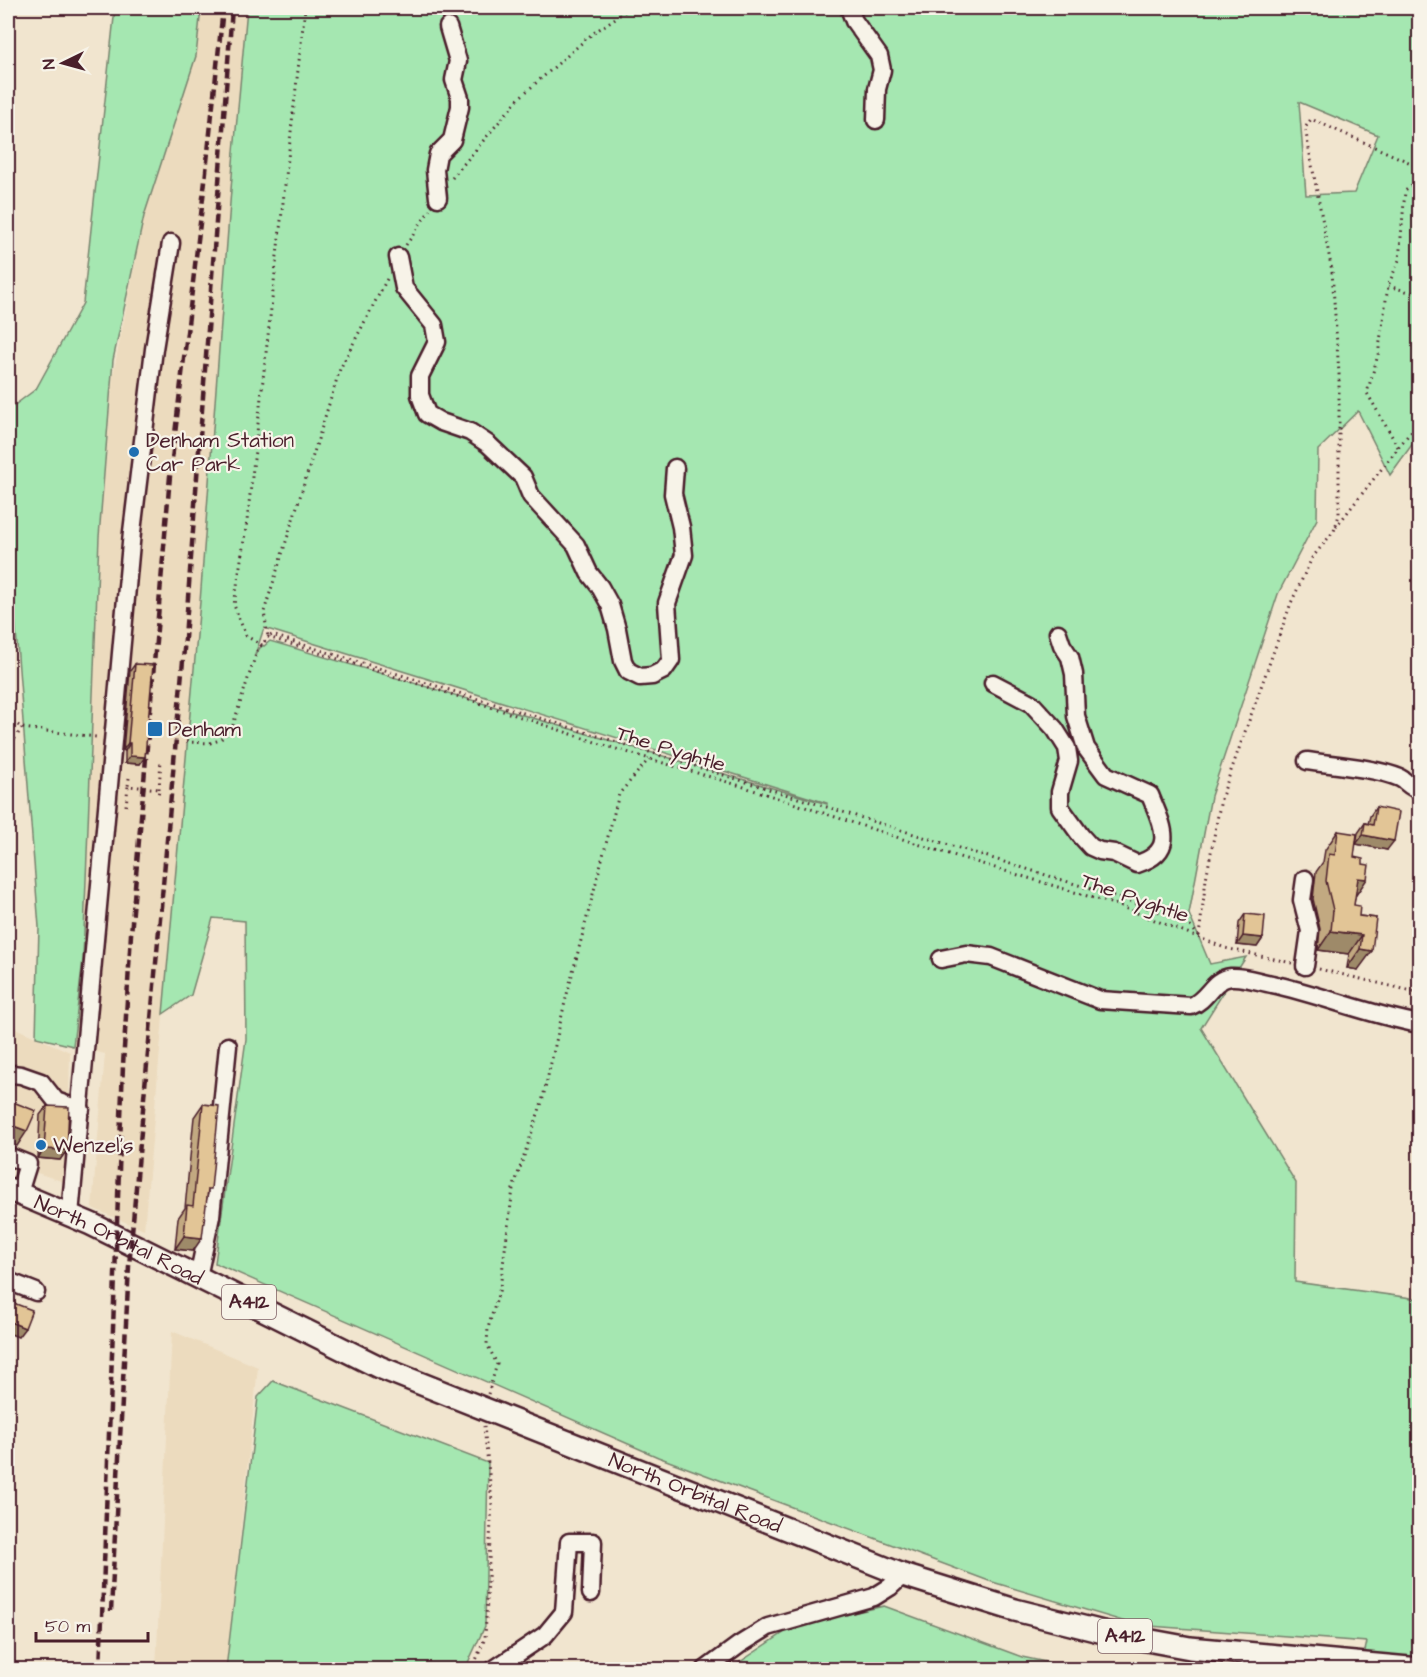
<svg xmlns="http://www.w3.org/2000/svg" width="1427" height="1677" font-family="'Architects Daughter',sans-serif">
	<rect width="100%" height="100%" fill="#f1e5cf"/>
	<filter id="ink" filterUnits="userSpaceOnUse"><feTurbulence type="fractalNoise" baseFrequency=".0167" numOctaves="2"/><feDisplacementMap in="SourceGraphic" scale="12" xChannelSelector="R" yChannelSelector="G"/><feConvolveMatrix kernelMatrix="1 2 1 2 8 2 1 2 1" color-interpolation-filters="sRGB"/></filter>
	<g filter="url(#ink)">
		<!-- built -->
		<g fill="#ecdbbe">
			<polygon points="201,8 247,8 233,163 200,602 144,1230 92,1208 105,1054 73,1046 83,959 100,531 113,375 144,216 196,56"/>
			<polygon points="8,1025 70,1052 67,1183 8,1163"/>
			<polygon points="172,1331 258,1367 226,1669 156,1669"/>
		</g>
		<!-- green -->
		<g fill="#a5e7b1" stroke="#78836e" stroke-width="1.5" fill-rule="evenodd">
			<polygon points="115,8 201,8 196,56 144,216 113,360 99,537 83,959 73,1046 36,1037 39,927 8,528 8,410 36,389 83,303"/>
			<path d="M247 8H1419V435L1390 475 1358 411 1318 450 1317 519 1278 594 1211 796 1189 914 1210 964 1246 957 1201 1028 1296 1183 1295 1282 1419 1299V1668L1362 1664 1367 1642 1136 1625 989 1581 658 1457 215 1263 246 1039 245 921 213 918 191 995 163 1014 200 602 233 163ZM1299 102 1378 135 1354 193 1306 195ZM264 628 827 803V804L270 641 264 646 262 645 255 655Z"/>
			<polygon points="273,1381 488,1463 485,1626 465,1669 226,1669 258,1397"/>
			<polygon points="884,1606 1022,1657 1079,1669 728,1670 794,1626"/>
		</g>
		<g fill="none" stroke-linecap="round" stroke-linejoin="round">
			<!-- minor casing -->
			<g stroke="#4a1f2b" stroke-width="21">
				<g id="minor">
					<polyline points="849,8 854,21 879,56 882,70 877,89 876,120"/>
					<polyline points="438,198 435,170 438,154 452,140 460,107 460,98 454,80 458,61 448,27"/>
					<polyline points="398,257 404,288 434,325 437,342 420,376 420,395 427,414 441,422 470,432 488,444 523,477 531,496 576,545 589,573 600,587 610,605 617,629 623,661 628,671 640,677 652,676 664,670 671,660 667,603 684,555 681,527 673,494 675,468"/>
					<path d="M993 683 1031 703 1055 729 1067 748 1069 761 1060 792V807L1081 836 1091 847 1100 851 1114 853 1137 864C1178 851 1162 825 1150 795L1106 775 1086 748 1076 716 1074 674 1070 657 1062 645 1058 633"/>
					<path d="M1307 761C1334 765 1376 768 1400 778 1408 782 1408 787 1420 790"/>
					<polyline points="1305,879 1302,900 1310,931 1305,966"/>
					<path d="M941 959 966 954 991 957 1100 1000 1191 1006C1208 1000 1212 979 1231 977 1244 976 1260 982 1272 984 1322 995 1369 1015 1420 1024"/>
					<polyline points="12,1074 21,1075 41,1082 56,1101 81,1110"/>
					<polyline points="8,1156 28,1164 19,1193"/>
					<polyline points="70,1215 132,532 154,349 171,243"/>
					<polyline points="198,1277 211,1216 228,1046"/>
					<polyline points="8,1281 36,1292"/>
					<polyline points="493,1670 545,1635 564,1612 569,1542 593,1542 591,1593"/>
					<polyline points="705,1670 739,1645 768,1627 874,1597 890,1587 903,1575"/>
				</g>
			</g>
			<!-- major casing -->
			<g stroke="#4a1f2b" stroke-width="26">
				<g id="major">
					<path id="s1" d="M8 1189 91 1224 379 1367 903 1575 1015 1610 1103 1632 1190 1648 1420 1669"/>
				</g>
			</g>
			<!-- path -->
			<g stroke="#4a1f2b" stroke-width="3" stroke-dasharray="1.5 4.5" stroke-linecap="butt">
				<polyline points="452,178 520,97 592,34 630,8"/>
				<polyline points="406,245 430,210"/>
				<polyline points="387,279 340,369 264,612 268,637 272,635 1117,897 1185,921 1199,936"/>
				<polyline points="1388,286 1420,295"/>
				<polyline points="1398,447 1367,393 1378,355 1388,286 1399,260 1405,191 1420,180"/>
				<polyline points="1336,527 1420,420"/>
				<polyline points="262,645 246,636 234,605 247,521 305,8"/>
				<polyline points="8,718 22,728 96,737"/>
				<polyline points="186,742 210,743 220,740 232,728 257,651 268,637 476,702 613,748 741,786 933,849 1117,905 1225,948 1292,963"/>
				<polyline points="8,749 22,728"/>
				<polyline points="159,789 161,760"/>
				<polyline points="126,806 128,786"/>
				<polyline points="1199,936 1206,879 1221,799 1291,603 1312,558 1334,531 1339,515 1339,374 1332,271 1305,128 1311,119 1420,167"/>
				<polyline points="1319,969 1420,993"/>
				<polyline points="488,1394 497,1364 487,1344 488,1328 500,1288 513,1189 542,1102 565,1002 619,794 649,759"/>
				<polyline points="472,1670 485,1638 492,1502 484,1426"/>
			</g>
			<!-- minor -->
			<use href="#minor" stroke="#f7f3e8" stroke-width="16"/>
			<!-- major -->
			<use href="#major" stroke="#f7f3e8" stroke-width="21"/>
			<!-- rail -->
			<g stroke="#4a1f2b" stroke-width="4.5" stroke-dasharray="9 4.5" stroke-linecap="butt">
				<polyline points="111,1611 129,1266 185,638 232,8"/>
				<polyline points="100,1670 123,1065 131,934 170,476 205,181 223,8"/>
			</g>
			<!-- path-bridge -->
			<polyline stroke="#4a1f2b" stroke-width="3" stroke-dasharray="1.5 4.5" stroke-linecap="butt" points="129,778 128,786 159,789 158,797"/>
		</g>
		<!-- wall -->
		<g fill="#c2a981" stroke="#4a1f2b" stroke-width="1.5">
			<polygon points="135,664 145,757 140,764 125,763 125,751 123,750 130,671"/>
			<polygon points="1419,765 1419,778 1415,776 1417,768"/>
			<polygon points="1376,807 1387,850 1356,844 1358,833 1365,823 1368,824 1370,816"/>
			<polygon points="1338,831 1354,857 1355,896 1354,905 1359,916 1376,918 1358,970 1347,968 1349,954 1318,950 1320,929 1313,899 1316,872 1323,862 1325,850"/>
			<polygon points="1245,914 1263,938 1257,947 1237,945 1239,923"/>
			<polygon points="203,1104 208,1194 193,1251 175,1249 178,1218 185,1208 194,1117"/>
			<polygon points="47,1106 67,1150 60,1160 38,1158 40,1115"/>
		</g>
		<!-- shaded-wall -->
		<g fill="#9e8a69" stroke="#4a1f2b" stroke-width="1.5">
			<polygon points="128,743 130,743 125,751 123,750"/>
			<polygon points="130,756 145,757 140,764 125,763"/>
			<polygon points="1363,835 1394,841 1387,850 1356,844"/>
			<polygon points="1358,878 1367,879 1354,898"/>
			<polygon points="1331,931 1362,935 1349,954 1318,950"/>
			<polygon points="1243,936 1263,938 1257,947 1237,945"/>
			<polygon points="1360,949 1372,951 1358,970 1347,968"/>
			<polygon points="8,1124 27,1131 17,1146 8,1143"/>
			<polygon points="44,1149 67,1150 60,1160 38,1158"/>
			<polygon points="184,1236 202,1238 193,1251 175,1249"/>
			<polygon points="8,1321 25,1328 18,1337 8,1333"/>
		</g>
		<!-- building -->
		<g fill="#e2c596" stroke="#4a1f2b" stroke-width="1.5">
			<polygon points="135,664 153,665 145,757 130,756 130,743 128,743"/>
			<polygon points="11,772 13,801 8,819 8,773"/>
			<polygon points="1376,807 1399,812 1394,841 1363,835 1365,823 1373,825"/>
			<polygon points="1338,831 1357,834 1354,857 1363,859 1363,864 1369,865 1367,879 1358,878 1354,905 1360,906 1359,916 1376,918 1372,951 1360,949 1362,935 1331,931 1333,910 1326,881 1329,854 1335,855"/>
			<polygon points="1245,914 1265,916 1263,938 1243,936"/>
			<polygon points="8,1100 36,1111 27,1131 8,1124"/>
			<polygon points="203,1104 219,1106 211,1189 208,1189 202,1238 184,1236 187,1205 193,1206"/>
			<polygon points="47,1106 69,1107 67,1150 44,1149"/>
			<polygon points="8,1301 32,1310 25,1328 8,1321"/>
		</g>
	</g>
	<!-- markers -->
	<g fill="#1f6fb2" stroke="#f7f3e8" stroke-width="2">
		<circle cx="134" cy="452" r="6"/>
		<rect x="147" y="721" width="16" height="16" rx="3"/>
		<circle cx="41" cy="1145" r="6"/>
	</g>
	<g text-anchor="middle" dominant-baseline="central" stroke-width="4.5" stroke-linejoin="round" paint-order="stroke">
		<!-- shield labels -->
		<g fill="#f7f3e8" stroke="#7e5f64" stroke-width="1.5">
			<rect x="222" y="1285" width="54" height="34" rx="4.5"/>
			<rect x="1098" y="1619" width="54" height="34" rx="4.5"/>
		</g>
		<g font-size="20" font-weight="bold" fill="#4a1f2b">
			<text x="249" y="1302">A412</text>
			<text x="1125" y="1636">A412</text>
		</g>
		<!-- poi labels -->
		<g font-size="21" fill="#4a1f2b" stroke="#f7f3e8" text-anchor="start">
			<text x="146" y="440">Denham Station<tspan x="146" dy="24">Car Park</tspan></text>
			<text x="168" y="729">Denham</text>
			<text x="53" y="1145">Wenzel's</text>
		</g>
		<!-- street labels -->
		<g font-size="21" fill="#4a1f2b" stroke="#f7f3e8">
			<text transform="translate(671 749) rotate(17)">The Pyghtle</text>
			<text transform="translate(1135 898) rotate(19)">The Pyghtle</text>
			<text stroke="none"><textPath href="#s1" startOffset="122">North Orbital Road</textPath></text>
			<text stroke="none"><textPath href="#s1" startOffset="752">North Orbital Road</textPath></text>
		</g>
	</g>
	<!-- margin -->
	<rect width="1427" height="1677" fill="none" stroke="#f7f3e8" stroke-width="30"/>
	<rect x="15" y="15" width="1397" height="1647" fill="none" stroke="#4a1f2b" stroke-width="2" filter="url(#ink)"/>
	<!-- north arrow -->
	<g transform="translate(63 63) rotate(265)" stroke="#f7f3e8" stroke-width="4.5" paint-order="stroke">
	<path d="M0-4.5L10 22L0 15L-10 22Z" fill="#4a1f2b"/>
	<text y="-9" font-size="16" font-weight="bold" text-anchor="middle" fill="#4a1f2b">N</text>
	</g>
	<!-- scale -->
	<path d="M36 1632v9h112v-9" fill="none" stroke="#4a1f2b" stroke-width="3"/>
	<text x="45" y="1632" font-size="18" fill="#4a1f2b" stroke="#f7f3e8" stroke-width="4.5" paint-order="stroke">50 m</text>
</svg>
